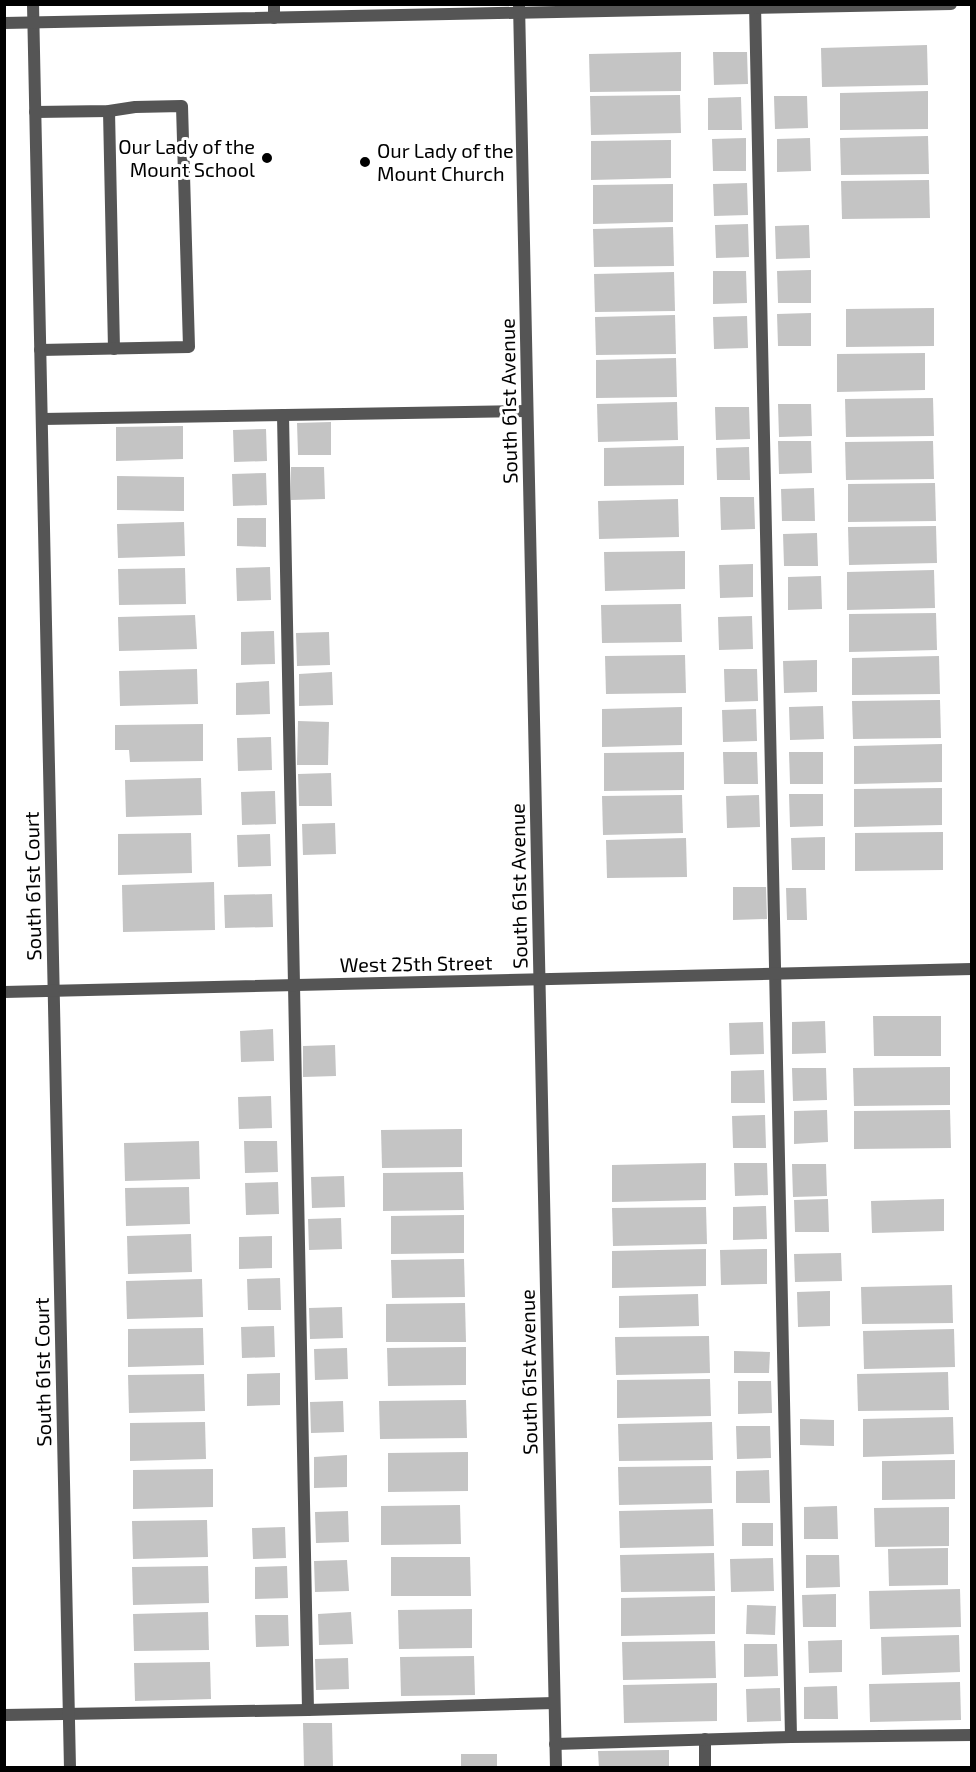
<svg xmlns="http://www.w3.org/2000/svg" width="976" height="1772" font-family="'Exo 2',sans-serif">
	<rect width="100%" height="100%" fill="#fff"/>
	<!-- building -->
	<g fill="#c4c4c4">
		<polygon points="927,45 928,85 822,87 821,48"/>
		<polygon points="681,52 681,91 590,92 589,54"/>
		<polygon points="713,52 747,52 748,84 714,85"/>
		<polygon points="928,91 928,129 840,130 840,93"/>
		<polygon points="680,95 681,133 591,135 590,96"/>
		<polygon points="774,96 807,96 808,128 775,129"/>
		<polygon points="741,97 742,130 708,130 708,98"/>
		<polygon points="928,136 929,174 841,175 840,138"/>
		<polygon points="746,138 746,171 713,171 712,139"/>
		<polygon points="810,138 811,171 777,172 777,139"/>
		<polygon points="671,140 671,178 591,180 591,141"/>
		<polygon points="929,180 930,218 842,219 841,181"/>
		<polygon points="747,183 748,215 714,216 713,184"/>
		<polygon points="673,184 673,222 593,224 593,185"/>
		<polygon points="748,224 749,257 716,258 715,225"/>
		<polygon points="809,225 810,258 776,259 775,226"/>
		<polygon points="673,227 674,266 594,267 593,229"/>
		<polygon points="811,270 811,303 778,303 777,271"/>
		<polygon points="713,271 746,271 747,303 713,304"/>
		<polygon points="674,272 675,311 595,312 594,274"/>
		<polygon points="934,308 934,346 846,347 846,309"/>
		<polygon points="811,313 811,346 778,346 777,314"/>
		<polygon points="675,315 676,354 596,355 595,317"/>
		<polygon points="747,316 748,348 714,349 713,317"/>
		<polygon points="925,353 925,390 837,392 837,354"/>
		<polygon points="676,358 677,397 596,398 596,360"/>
		<polygon points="933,398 934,436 846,437 845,399"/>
		<polygon points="677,402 678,440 598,442 597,404"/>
		<polygon points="778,404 811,404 812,436 779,437"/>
		<polygon points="715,407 749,407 750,439 716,440"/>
		<polygon points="331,422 331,455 298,455 297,423"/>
		<polygon points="183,426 183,459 116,461 116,427"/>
		<polygon points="266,429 267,461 234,462 233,430"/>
		<polygon points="778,441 811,441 812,473 779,474"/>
		<polygon points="933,441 934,479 846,480 845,442"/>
		<polygon points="684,446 684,485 604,486 604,448"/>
		<polygon points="749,447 750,480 717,480 716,448"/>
		<polygon points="291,467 324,467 325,499 291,500"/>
		<polygon points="266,473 267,505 233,506 232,474"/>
		<polygon points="117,476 184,477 184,511 117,510"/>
		<polygon points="935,483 936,521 848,522 848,484"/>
		<polygon points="814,488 815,521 782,521 781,489"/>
		<polygon points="720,497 754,497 755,529 721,530"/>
		<polygon points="678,499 679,537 599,539 598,501"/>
		<polygon points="237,518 266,518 266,547 237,546"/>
		<polygon points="184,522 185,556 118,558 117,524"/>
		<polygon points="936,526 937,563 849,565 848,527"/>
		<polygon points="817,533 818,566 784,566 783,534"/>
		<polygon points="685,551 685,589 605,591 604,552"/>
		<polygon points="753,564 753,597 720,598 719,565"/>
		<polygon points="270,567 271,600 237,601 236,568"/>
		<polygon points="185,568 186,604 119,605 118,569"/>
		<polygon points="934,570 935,608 847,610 847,572"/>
		<polygon points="821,576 822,609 788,610 788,577"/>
		<polygon points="681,604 682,642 602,643 601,605"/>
		<polygon points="936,613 937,650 849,652 849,614"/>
		<polygon points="195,615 197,649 119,651 118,617"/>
		<polygon points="752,616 753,649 719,650 718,617"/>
		<polygon points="274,631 275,664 241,665 241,632"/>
		<polygon points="329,632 330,665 297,666 296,633"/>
		<polygon points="685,655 686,693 606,694 605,656"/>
		<polygon points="939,656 940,694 852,695 852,658"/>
		<polygon points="817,660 817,692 784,693 783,661"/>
		<polygon points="197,669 198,704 120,706 119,671"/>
		<polygon points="724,669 757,669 758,701 725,702"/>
		<polygon points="332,672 333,705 299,706 299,674"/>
		<polygon points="269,681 270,714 236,715 236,683"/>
		<polygon points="940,700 941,738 853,739 852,701"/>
		<polygon points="823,706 824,739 790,740 789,707"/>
		<polygon points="682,707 682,745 602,747 602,709"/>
		<polygon points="756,709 757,741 723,742 722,710"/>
		<polygon points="298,721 329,722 328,765 297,765"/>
		<polygon points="203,724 203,761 130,762 129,750 115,750 115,725"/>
		<polygon points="271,737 272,770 238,771 237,738"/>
		<polygon points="942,744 942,782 854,784 854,746"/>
		<polygon points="684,752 684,790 604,791 604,753"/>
		<polygon points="723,752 757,752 758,784 724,784"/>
		<polygon points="789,752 823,752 823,784 790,784"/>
		<polygon points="331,773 332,806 299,806 298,774"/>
		<polygon points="201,778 202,815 126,817 125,780"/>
		<polygon points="942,788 942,825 854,827 854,789"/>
		<polygon points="275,791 276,824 242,825 241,792"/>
		<polygon points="789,794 823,794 823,826 790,827"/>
		<polygon points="682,795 683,833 603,835 602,796"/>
		<polygon points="759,795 760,827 727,828 726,796"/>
		<polygon points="335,823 336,854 303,855 302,824"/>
		<polygon points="943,832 943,870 855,871 855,833"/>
		<polygon points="191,833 192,873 118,875 118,834"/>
		<polygon points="270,834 271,866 238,867 237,835"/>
		<polygon points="825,837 825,870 792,870 791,838"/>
		<polygon points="686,838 687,877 607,878 606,840"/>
		<polygon points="214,882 215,930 123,932 122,885"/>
		<polygon points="733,887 766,887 767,919 733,920"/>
		<polygon points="786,888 806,888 807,920 787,920"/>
		<polygon points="272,894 273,927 225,928 224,895"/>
		<polygon points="873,1016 941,1016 941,1056 874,1056"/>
		<polygon points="825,1021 826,1053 792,1054 792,1022"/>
		<polygon points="763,1022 764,1054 730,1055 729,1023"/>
		<polygon points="273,1029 274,1061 241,1062 240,1031"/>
		<polygon points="335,1045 336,1076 303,1077 303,1046"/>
		<polygon points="950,1067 950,1105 854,1106 853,1068"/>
		<polygon points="792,1068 826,1068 827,1100 793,1101"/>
		<polygon points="764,1070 765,1103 731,1103 731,1071"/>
		<polygon points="271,1096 272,1128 239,1129 238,1097"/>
		<polygon points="827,1110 828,1142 794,1144 794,1111"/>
		<polygon points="950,1110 951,1148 854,1149 854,1111"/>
		<polygon points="765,1115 766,1148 733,1148 732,1116"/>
		<polygon points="462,1129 462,1167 382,1168 381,1130"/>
		<polygon points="199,1141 200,1179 125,1181 124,1143"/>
		<polygon points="244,1141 277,1141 278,1172 245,1173"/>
		<polygon points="706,1163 706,1200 612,1202 612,1165"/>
		<polygon points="734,1163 767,1163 768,1195 735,1196"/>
		<polygon points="792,1164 826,1164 827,1196 793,1197"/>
		<polygon points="463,1172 464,1210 383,1211 383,1173"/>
		<polygon points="344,1176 345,1207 312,1208 311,1177"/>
		<polygon points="278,1182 279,1214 246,1215 245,1183"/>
		<polygon points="189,1187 190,1224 126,1226 125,1188"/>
		<polygon points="828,1199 829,1232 795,1232 794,1200"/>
		<polygon points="944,1199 944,1231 872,1233 871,1201"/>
		<polygon points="766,1206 767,1239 733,1240 733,1207"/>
		<polygon points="706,1207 707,1244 613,1246 612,1208"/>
		<polygon points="464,1215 464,1253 391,1254 391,1216"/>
		<polygon points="341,1218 342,1249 309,1250 308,1219"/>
		<polygon points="191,1234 192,1272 128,1274 127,1236"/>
		<polygon points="272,1236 272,1268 239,1269 239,1237"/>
		<polygon points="706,1249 706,1286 612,1288 612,1251"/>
		<polygon points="767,1249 767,1284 721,1285 720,1250"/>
		<polygon points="841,1253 842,1281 795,1282 794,1254"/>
		<polygon points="464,1259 465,1297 392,1298 391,1260"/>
		<polygon points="280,1278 281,1310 248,1310 247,1279"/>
		<polygon points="202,1279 203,1317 127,1319 126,1281"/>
		<polygon points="952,1285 953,1323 862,1324 861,1287"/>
		<polygon points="830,1291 830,1326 798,1327 797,1292"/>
		<polygon points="698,1294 699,1326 619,1328 619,1296"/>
		<polygon points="465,1303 466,1342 386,1342 386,1304"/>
		<polygon points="342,1307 343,1338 310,1339 309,1308"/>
		<polygon points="274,1326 275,1357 242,1358 241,1327"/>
		<polygon points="203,1328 204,1365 128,1367 128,1329"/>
		<polygon points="954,1329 955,1367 864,1369 863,1331"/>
		<polygon points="709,1336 710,1373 616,1375 615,1337"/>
		<polygon points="466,1347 466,1385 388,1386 387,1348"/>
		<polygon points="347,1348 348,1379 315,1380 314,1349"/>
		<polygon points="734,1351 770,1352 769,1373 734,1373"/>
		<polygon points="948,1372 949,1410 858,1411 857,1374"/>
		<polygon points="280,1373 280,1405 247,1406 247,1374"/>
		<polygon points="204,1374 205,1411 129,1413 128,1375"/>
		<polygon points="710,1379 711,1416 617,1418 617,1380"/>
		<polygon points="738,1381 771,1381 772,1413 738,1414"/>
		<polygon points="466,1400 467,1438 380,1439 379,1401"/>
		<polygon points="343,1401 344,1432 311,1433 310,1402"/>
		<polygon points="953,1417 954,1454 863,1457 863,1419"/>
		<polygon points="800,1419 834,1420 834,1446 800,1445"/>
		<polygon points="205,1422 206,1459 130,1461 130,1423"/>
		<polygon points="712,1422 713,1460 619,1461 618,1424"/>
		<polygon points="736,1426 770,1426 771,1458 737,1459"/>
		<polygon points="468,1452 468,1491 388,1492 388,1453"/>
		<polygon points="347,1455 347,1487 314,1488 314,1457"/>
		<polygon points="955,1460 955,1499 882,1500 882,1461"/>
		<polygon points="711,1466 712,1503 619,1505 618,1467"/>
		<polygon points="213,1469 213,1507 133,1509 133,1470"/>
		<polygon points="769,1470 770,1503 736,1503 736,1471"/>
		<polygon points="460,1505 461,1544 381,1545 381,1506"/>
		<polygon points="837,1506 838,1539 804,1539 804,1507"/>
		<polygon points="949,1507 949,1546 875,1547 874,1508"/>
		<polygon points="713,1509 714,1546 620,1548 619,1511"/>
		<polygon points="348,1511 349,1542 316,1543 315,1512"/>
		<polygon points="207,1520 208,1557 133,1559 132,1521"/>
		<rect x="742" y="1523" width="31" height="23"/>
		<polygon points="285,1527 286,1558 253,1559 252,1528"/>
		<polygon points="948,1548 948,1585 889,1586 888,1549"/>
		<polygon points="714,1553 715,1591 621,1592 620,1555"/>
		<polygon points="806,1555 839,1555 840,1587 806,1588"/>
		<polygon points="391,1557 470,1557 471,1596 391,1596"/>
		<polygon points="773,1558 774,1591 731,1592 730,1559"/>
		<polygon points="347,1560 349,1591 315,1592 314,1561"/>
		<polygon points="208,1566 209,1603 133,1605 132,1567"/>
		<polygon points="287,1566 288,1598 255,1599 255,1567"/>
		<polygon points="960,1589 961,1627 870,1629 869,1591"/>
		<polygon points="836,1594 836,1627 803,1627 802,1595"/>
		<polygon points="715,1596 715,1634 621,1636 621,1598"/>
		<polygon points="747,1605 776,1606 775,1635 746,1634"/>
		<polygon points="472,1609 472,1648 399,1649 398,1610"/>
		<polygon points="208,1612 209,1650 134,1651 133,1614"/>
		<polygon points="351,1612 353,1644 319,1645 318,1614"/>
		<polygon points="255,1615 288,1615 289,1646 256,1647"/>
		<polygon points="959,1635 960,1672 882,1675 881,1637"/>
		<polygon points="842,1640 842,1672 809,1673 808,1641"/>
		<polygon points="715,1641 716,1678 623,1680 622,1642"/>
		<polygon points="744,1644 777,1644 778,1676 744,1677"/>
		<polygon points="474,1656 475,1695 401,1696 400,1657"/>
		<polygon points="348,1658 349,1689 316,1690 315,1659"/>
		<polygon points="210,1662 211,1699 135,1701 134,1663"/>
		<polygon points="960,1682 961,1720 870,1722 869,1684"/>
		<polygon points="717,1683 717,1721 624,1723 623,1685"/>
		<polygon points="837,1686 838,1719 804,1719 804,1687"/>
		<polygon points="780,1688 781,1721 747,1722 746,1689"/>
		<polygon points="303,1723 332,1723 333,1768 304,1768"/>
		<polygon points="669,1750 669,1768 599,1768 598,1751"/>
		<rect x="461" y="1754" width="36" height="14"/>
	</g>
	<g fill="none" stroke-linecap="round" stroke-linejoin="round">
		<!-- lane -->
		<g stroke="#555" stroke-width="12">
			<polyline points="274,4 274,18"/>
			<polyline points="755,4 791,1737"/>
			<polyline points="109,111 114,349"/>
			<polyline points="35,112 109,111 135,107 182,106 189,347 40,350"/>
			<polyline points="283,415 308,1710"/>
			<polyline points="42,419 527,411"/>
			<polyline points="4,1715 308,1710 554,1703"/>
			<polyline points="705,1739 705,1768"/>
			<polyline points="555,1744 791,1737 972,1735"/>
		</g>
		<!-- street -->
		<g stroke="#555" stroke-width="12">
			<polyline points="33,4 70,1768"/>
			<polyline points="519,4 556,1768"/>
			<polyline points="4,23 951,4"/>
			<polyline points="4,992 972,969"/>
		</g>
	</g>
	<!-- markers -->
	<g fill="#000" stroke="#fff" stroke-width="2">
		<circle cx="267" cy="158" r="6"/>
		<circle cx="365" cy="162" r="6"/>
	</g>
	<g text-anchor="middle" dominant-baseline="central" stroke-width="6" stroke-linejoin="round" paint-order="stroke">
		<!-- poi labels -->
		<g font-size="20" fill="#000" stroke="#fff" text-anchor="end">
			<text x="255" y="146">Our Lady of the<tspan x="255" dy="23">Mount School</tspan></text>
			<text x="377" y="150" text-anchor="start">Our Lady of the<tspan x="377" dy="23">Mount Church</tspan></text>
		</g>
		<!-- street labels -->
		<g font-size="20" fill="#000" stroke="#fff">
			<text transform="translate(508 401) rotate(-91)">South 61st Avenue</text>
			<text transform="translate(32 886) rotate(-91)">South 61st Court</text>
			<text transform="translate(518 886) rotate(-91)">South 61st Avenue</text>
			<text transform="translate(416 963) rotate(-1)">West 25th Street</text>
			<text transform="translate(42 1372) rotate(-91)">South 61st Court</text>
			<text transform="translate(528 1372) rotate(-91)">South 61st Avenue</text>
		</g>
	</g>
	<!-- border -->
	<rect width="976" height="1772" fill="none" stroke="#000000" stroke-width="12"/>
</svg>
